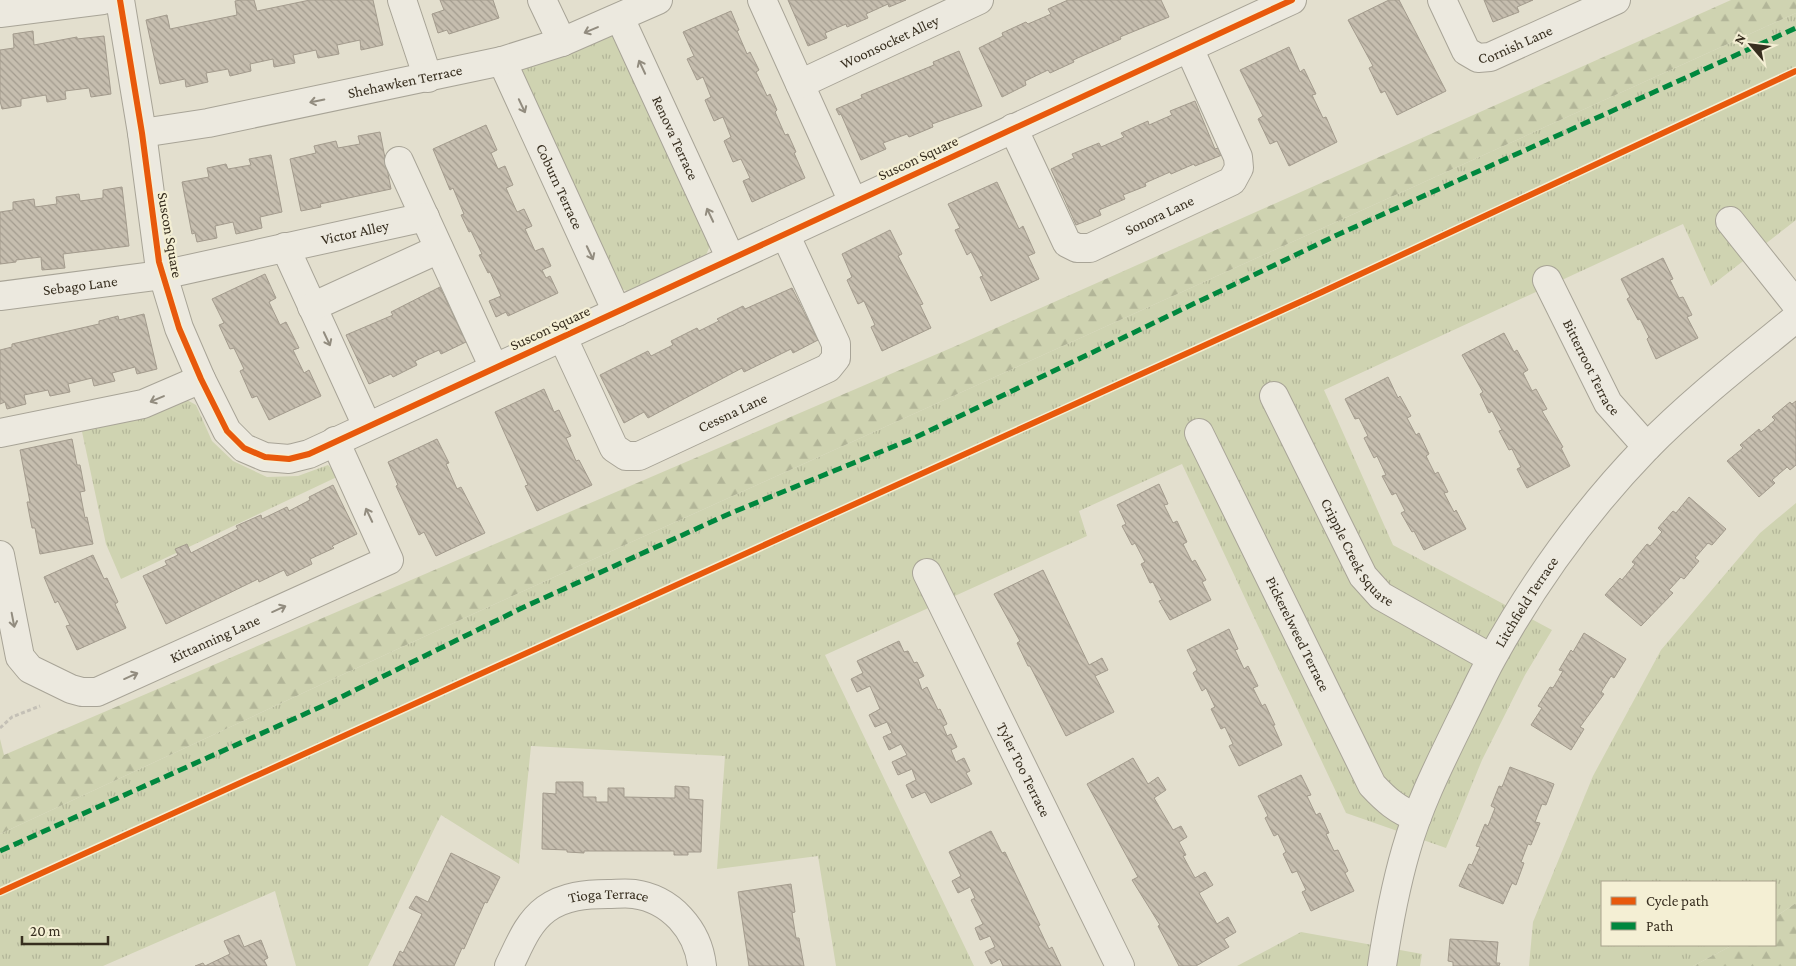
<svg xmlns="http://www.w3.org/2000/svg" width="1796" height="966" font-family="'Crimson Pro',serif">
	<defs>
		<pattern id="grass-tufts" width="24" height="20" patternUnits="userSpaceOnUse" patternTransform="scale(1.25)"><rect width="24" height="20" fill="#cfd3b1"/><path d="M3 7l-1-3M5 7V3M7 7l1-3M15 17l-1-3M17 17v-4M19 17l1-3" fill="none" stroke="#b2b598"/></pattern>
		<pattern id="forest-firs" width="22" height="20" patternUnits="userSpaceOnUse" patternTransform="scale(1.25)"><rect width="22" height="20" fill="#cfd3b1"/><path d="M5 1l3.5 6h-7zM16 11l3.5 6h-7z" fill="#b2b598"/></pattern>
		<pattern id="building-back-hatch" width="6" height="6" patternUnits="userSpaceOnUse" patternTransform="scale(1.25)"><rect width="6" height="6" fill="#c6beaf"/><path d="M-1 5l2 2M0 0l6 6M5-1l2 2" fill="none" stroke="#a29b8e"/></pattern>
	</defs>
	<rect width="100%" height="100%" fill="#e3dfce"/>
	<!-- grass -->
	<g fill="url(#grass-tufts)">
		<polygon points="1796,13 1796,220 1711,286 1683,224 1324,390 1393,545 1552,630 1525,675 1482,760 1446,848 1346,813 1182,464 1079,511 1087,536 825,655 974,966 836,966 818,856 717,869 725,756 531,746 519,864 441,815 368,966 296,966 275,891 103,966 0,966 0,834 473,614"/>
		<polygon points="607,34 618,37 712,241 706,255 627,291 614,286 519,75 524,67"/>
		<polygon points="187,400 196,405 212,441 233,461 267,477 298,476 328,465 339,476 121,579 106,544 81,427"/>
		<polygon points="1796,503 1796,903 1775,917 1775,882 1602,882 1602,945 1733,945 1693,966 1529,966 1533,922 1593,776 1661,650 1760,533"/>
		<polygon points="1301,932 1422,954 1420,966 1237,966"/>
	</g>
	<!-- forest -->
	<g fill="url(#forest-firs)">
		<polygon points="1731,0 1796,0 1796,13 473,614 0,834 0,739 4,755 958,345"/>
		<polygon points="1796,903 1796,966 1693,966 1733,945 1775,945 1775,917"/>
	</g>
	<!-- building -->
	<g fill="url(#building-back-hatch)" stroke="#a39b8d">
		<polygon points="241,0 254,0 257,11 310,0 373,0 383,45 361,50 360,40 337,45 339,54 318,58 316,50 293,55 295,63 274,67 273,59 250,64 251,71 230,76 228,69 206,73 208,82 186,87 185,79 160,84 146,20 167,15 170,29 237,15 235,1"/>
		<polygon points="440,0 493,0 499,18 449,34 447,30 438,33 432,14 444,10"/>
		<polygon points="788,0 906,0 889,7 888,4 866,14 868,18 847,27 846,24 825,33 827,38 808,46"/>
		<polygon points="1068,0 1161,0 1169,17 1120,37 1121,39 1073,60 1074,62 1050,73 1048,70 1025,81 1026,85 1002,97 979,48 1003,36 1002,33 1026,22 1028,24 1051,14 1048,9"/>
		<polygon points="1389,0 1399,0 1446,91 1397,115 1385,91 1381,93 1369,68 1373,66 1348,20"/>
		<polygon points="1484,0 1533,0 1517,7 1519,12 1493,22"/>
		<polygon points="731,11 739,30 737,31 747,54 750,52 759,70 756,72 767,96 770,94 777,110 775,112 785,135 788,134 796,152 794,153 805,178 752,202 743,181 750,178 741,159 733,162 724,141 731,137 723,117 714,121 705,100 711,97 703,77 697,80 687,59 694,56 683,32"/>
		<polygon points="33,31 34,45 77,37 77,39 104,36 111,94 91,97 89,88 65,91 66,99 47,102 46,95 21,99 21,106 2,109 0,101 0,50 14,48 13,34"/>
		<polygon points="1289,47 1300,72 1304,69 1316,94 1312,95 1323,118 1326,117 1337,142 1289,166 1277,141 1270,144 1258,119 1263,116 1240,70"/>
		<polygon points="959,51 982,106 932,124 933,127 909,137 907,134 883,143 886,149 861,160 841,114 839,115 836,109 862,98 861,95 934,65 933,62"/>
		<polygon points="1195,101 1215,149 1218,148 1222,155 1195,166 1194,164 1171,174 1170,172 1145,183 1146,186 1123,195 1125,199 1099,210 1101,215 1076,225 1051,169 1074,158 1072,154 1099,143 1101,147 1124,137 1121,133 1148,121 1149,125 1172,115 1170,111"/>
		<polygon points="486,125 497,150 491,153 498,169 505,166 513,185 506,188 517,212 524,209 532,226 525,229 535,251 543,248 551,266 542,270 546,278 550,276 558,293 508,316 506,312 496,317 489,301 501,296 490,272 488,273 479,255 482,254 471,231 469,232 461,215 464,214 453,188 450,190 433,149"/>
		<polygon points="380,132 391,189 320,204 321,207 301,211 290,159 316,153 314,146 336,141 338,148 360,144 358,136"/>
		<polygon points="271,155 282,212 260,217 262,228 236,234 233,222 215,226 217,238 197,242 195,233 192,234 182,182 209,177 207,168 226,164 228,169 251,165 249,159"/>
		<polygon points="997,182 1019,229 1023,226 1035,253 1028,256 1039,279 991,301 980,277 983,276 971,252 967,255 955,230 960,228 948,204"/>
		<polygon points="122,187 129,246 63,254 65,268 42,270 41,257 16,260 16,262 0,264 0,212 13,210 13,202 34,199 35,207 57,204 56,197 79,194 80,201 103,198 103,190"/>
		<polygon points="890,230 902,254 898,256 923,304 920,305 931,328 882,351 871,327 875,325 864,301 858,304 847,280 852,277 842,254"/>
		<polygon points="1663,258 1673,279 1670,280 1679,298 1683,297 1692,315 1687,317 1698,338 1656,359 1647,339 1649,337 1640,319 1638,320 1627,299 1630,297 1621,279"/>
		<polygon points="265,274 276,298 269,302 280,325 286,322 299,348 293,350 304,373 309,370 321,396 269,420 257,396 252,398 240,371 244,369 234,348 230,349 219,325 224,323 212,299"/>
		<polygon points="440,287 466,342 441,354 439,350 415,361 417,365 393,377 391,374 369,384 346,335 393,315 391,312"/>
		<polygon points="792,288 818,340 793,353 791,349 744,372 742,368 648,418 644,412 624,423 600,375 648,351 651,356 673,345 671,341 697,328 699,331 719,321 717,319 743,306 745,309"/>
		<polygon points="144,314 157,369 137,374 135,367 112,373 115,381 94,386 92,378 68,384 70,392 50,396 48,390 24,395 26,404 7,409 5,402 0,404 0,350 12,347 12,344 99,324 99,321 118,316 119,320"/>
		<polygon points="1504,333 1514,352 1517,350 1528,370 1523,373 1532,391 1536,389 1547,409 1542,411 1563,447 1561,448 1570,466 1527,488 1517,469 1521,467 1512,449 1509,450 1499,431 1502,430 1492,411 1489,413 1480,394 1483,392 1462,355"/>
		<polygon points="1388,377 1398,398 1400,396 1411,416 1407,418 1416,435 1419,433 1429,454 1426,456 1435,474 1438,472 1448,492 1444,493 1454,512 1456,510 1466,529 1424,550 1414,531 1412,532 1401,513 1405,511 1396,493 1392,495 1382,476 1386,475 1377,456 1374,458 1364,438 1368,436 1359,418 1355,419 1345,399"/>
		<polygon points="544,389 554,412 559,410 571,436 566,438 576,461 579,460 592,485 537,511 525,486 528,485 495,412"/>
		<polygon points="1796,401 1796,465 1790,470 1787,467 1772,480 1775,483 1759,497 1727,461 1743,448 1740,445 1759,429 1761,432 1775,420 1772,417 1790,402 1792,404"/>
		<polygon points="72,439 77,465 80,465 85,491 80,492 85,518 87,517 93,544 40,554 35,528 32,528 27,502 30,502 20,450"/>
		<polygon points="437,439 449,463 446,464 457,489 461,487 485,533 436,556 424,532 419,535 396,486 398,485 388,462"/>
		<polygon points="1159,484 1168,504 1164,505 1173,523 1177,521 1187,542 1183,544 1192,562 1195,560 1206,580 1202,582 1211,600 1170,620 1159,601 1162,600 1153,582 1150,583 1141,564 1145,562 1135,543 1132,545 1122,526 1126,524 1117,505"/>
		<polygon points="333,485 357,534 332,546 334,548 310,559 312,564 287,576 284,570 259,582 258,579 166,624 143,576 167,565 165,561 178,555 175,549 187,544 191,553 238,529 236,526 261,515 262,519 287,507 289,511 310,500 309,497"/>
		<polygon points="1689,497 1726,529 1712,545 1708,543 1695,558 1699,561 1684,579 1681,577 1669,590 1673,593 1641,626 1605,595 1620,578 1622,580 1635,564 1632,562 1647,544 1650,546 1662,532 1658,528 1673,511 1676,513"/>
		<polygon points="93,555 104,579 107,578 118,602 115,604 126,628 77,650 66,626 70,625 58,601 55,603 44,577"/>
		<polygon points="1043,570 1089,665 1102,658 1108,670 1095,676 1114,712 1066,736 1030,666 1028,666 1017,643 1020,641 994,594"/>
		<polygon points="1229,629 1238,649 1235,650 1244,669 1248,666 1258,686 1253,688 1262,706 1265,704 1275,725 1273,725 1282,745 1239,766 1229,746 1233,744 1225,727 1221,729 1211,709 1215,707 1206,688 1202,691 1193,673 1197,670 1187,650"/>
		<polygon points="1584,633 1626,659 1614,678 1611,676 1601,692 1604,694 1580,727 1584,729 1571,750 1531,725 1542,708 1538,706 1550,687 1553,688 1563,671 1559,670 1571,650 1573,652"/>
		<polygon points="899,641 904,652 908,651 914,663 917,662 924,676 918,679 922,690 927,687 938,710 940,709 947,724 943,726 947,736 951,734 957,747 951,750 956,762 964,758 970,771 966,773 972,784 931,803 925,792 912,798 906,785 916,780 912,769 898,775 892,762 907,755 901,744 889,750 883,737 892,733 887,722 875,727 869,715 880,709 870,686 857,692 851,679 863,673 857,661"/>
		<polygon points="1133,758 1148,784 1158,777 1166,790 1154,798 1173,830 1181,826 1187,837 1179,842 1186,855 1183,856 1195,878 1205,872 1213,885 1199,893 1217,924 1228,917 1236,932 1224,939 1229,947 1196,966 1179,966 1158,926 1160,925 1132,880 1138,877 1087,784"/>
		<polygon points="1510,767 1554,784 1546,805 1542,804 1535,822 1540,823 1531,845 1528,844 1521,862 1524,863 1516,885 1512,883 1503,904 1459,886 1469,864 1472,865 1480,847 1476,846 1485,824 1488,826 1495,808 1491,806 1499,786 1502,787"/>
		<polygon points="1301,775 1311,795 1307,796 1316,815 1320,813 1329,833 1326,834 1334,851 1338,850 1348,871 1345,873 1354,891 1311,911 1302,892 1306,890 1297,871 1292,873 1283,854 1286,852 1278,834 1274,836 1265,818 1268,816 1258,796"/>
		<polygon points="556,782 583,782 583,797 596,797 596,802 608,802 608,788 624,788 624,797 675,798 675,786 689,787 689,799 703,800 701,852 688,852 688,855 674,855 674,851 584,851 584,853 567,852 567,850 542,849 543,793 556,794"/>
		<polygon points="991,831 1002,853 1005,852 1040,925 1038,926 1049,949 1052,947 1061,966 1003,966 1000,959 991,964 985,952 995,947 990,936 980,940 975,928 983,924 971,900 975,898 970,887 958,893 952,881 961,876 949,852"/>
		<polygon points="451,853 500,877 487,903 485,902 464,949 462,948 454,966 393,966 400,951 403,953 422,914 409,908 416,896 428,902"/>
		<polygon points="791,884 795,912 792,913 796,938 799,938 804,966 749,966 738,892"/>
		<polygon points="239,935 244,947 261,940 268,958 264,960 267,966 195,966 203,963 205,966 230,954 224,941"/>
		<polygon points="1450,939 1498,942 1496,963 1500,963 1499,966 1453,966 1453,962 1448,961"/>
	</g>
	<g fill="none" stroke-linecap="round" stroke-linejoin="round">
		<!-- street casing -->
		<g stroke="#a8a497" stroke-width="30">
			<g id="street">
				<polyline points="120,0 142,133 159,262 179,328 201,379 227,431 244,448 265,457 289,459 309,454 1292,0"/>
				<polyline points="402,0 428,78"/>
				<polyline points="542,0 562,42"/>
				<polyline points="762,0 853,202"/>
				<path id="s1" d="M1442 0 1466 51 1478 58 1490 57 1616 0"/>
				<polyline points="0,13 103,0"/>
				<path id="s2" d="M620 18 731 259"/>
				<path id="s3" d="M502 61 617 312"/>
				<path id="s4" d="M800 84 979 0"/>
				<path id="s5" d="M1013 128 1067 243 1077 248H1090L1232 181 1239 168 1238 157 1189 48"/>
				<path id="s6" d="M142 133 208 123 502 61 562 42 658 0"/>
				<polyline points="399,161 494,368"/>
				<polyline points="1730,221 1796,304"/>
				<polyline points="285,247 367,426"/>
				<path id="s7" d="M1547 280 1608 403 1647 447"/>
				<path id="s8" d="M0 296 162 275 425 217"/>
				<polyline points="312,307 439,249"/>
				<path id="s9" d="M562 336 614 448 626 456H639L828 368 836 358V344L785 234"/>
				<path id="s10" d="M1274 396 1363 576 1381 596 1491 658"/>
				<polyline points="0,433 143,404 201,379"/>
				<path id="s11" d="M1199 433 1372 785C1385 799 1398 811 1417 817"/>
				<path id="s12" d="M0 555 20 657 30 669 71 689 82 692H97L389 560 335 441"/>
				<path id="s13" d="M927 573 1120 966"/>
				<path id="s14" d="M509 966C519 946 527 923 546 909 564 896 586 894 608 894 616 894 626 893 634 894 671 899 698 930 702 966"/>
				<path id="s15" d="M1382 966C1388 926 1395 888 1406 850 1419 804 1441 761 1462 718 1472 698 1481 678 1492 658 1534 582 1586 510 1646 448 1693 400 1745 360 1796 318"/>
			</g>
		</g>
		<!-- path -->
		<polyline stroke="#c4c0b6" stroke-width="3" stroke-dasharray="4 2.5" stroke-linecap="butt" points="0,728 12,717 40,706"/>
		<!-- street -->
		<use href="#street" stroke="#ece9df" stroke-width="28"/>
		<!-- quiet -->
		<polyline stroke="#00873e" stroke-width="5" stroke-dasharray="10 5" stroke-linecap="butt" points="0,851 327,704 524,607 731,513 912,439 1337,235 1796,28"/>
		<!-- cycleway casing -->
		<g stroke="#f4efd4" stroke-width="9">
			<g id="cycleway">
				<polyline points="120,0 142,133 159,262 179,328 201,379 227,431 244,448 265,457 289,459 309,454 1292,0"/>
				<polyline points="0,892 1322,292 1796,71"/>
			</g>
		</g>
		<!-- cycleway -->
		<use href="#cycleway" stroke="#e8590c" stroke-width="6"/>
	</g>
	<!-- one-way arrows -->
	<defs><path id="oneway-shaft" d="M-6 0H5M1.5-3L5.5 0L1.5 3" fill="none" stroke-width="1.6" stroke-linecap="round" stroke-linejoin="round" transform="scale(1.25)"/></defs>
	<g stroke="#928c7f">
		<use href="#oneway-shaft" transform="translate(591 30) rotate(157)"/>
		<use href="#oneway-shaft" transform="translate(642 67) rotate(-115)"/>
		<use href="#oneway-shaft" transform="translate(317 101) rotate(168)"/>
		<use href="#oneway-shaft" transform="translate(522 106) rotate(65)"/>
		<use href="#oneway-shaft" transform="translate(710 215) rotate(-115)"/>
		<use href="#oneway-shaft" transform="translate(590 253) rotate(65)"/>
		<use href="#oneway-shaft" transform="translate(327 339) rotate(65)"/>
		<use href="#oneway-shaft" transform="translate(157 399) rotate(157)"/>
		<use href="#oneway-shaft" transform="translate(369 515) rotate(-115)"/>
		<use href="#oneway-shaft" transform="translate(279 609) rotate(-24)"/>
		<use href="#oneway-shaft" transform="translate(13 620) rotate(79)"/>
		<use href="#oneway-shaft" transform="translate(131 676) rotate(-24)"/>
	</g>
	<g text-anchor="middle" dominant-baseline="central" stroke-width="4.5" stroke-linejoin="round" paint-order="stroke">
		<!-- street labels -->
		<g font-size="15" fill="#372e1f" stroke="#f4efd4">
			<text stroke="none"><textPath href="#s1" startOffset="110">Cornish Lane</textPath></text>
			<text stroke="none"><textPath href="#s4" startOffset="99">Woonsocket Alley</textPath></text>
			<text stroke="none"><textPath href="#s6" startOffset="268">Shehawken Terrace</textPath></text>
			<text stroke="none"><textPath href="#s2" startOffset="132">Renova Terrace</textPath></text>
			<text transform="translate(918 158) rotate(-25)">Suscon Square</text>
			<text stroke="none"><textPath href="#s3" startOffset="138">Coburn Terrace</textPath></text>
			<text stroke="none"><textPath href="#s5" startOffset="228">Sonora Lane</textPath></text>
			<text stroke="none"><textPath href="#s8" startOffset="361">Victor Alley</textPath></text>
			<text transform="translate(170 235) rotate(80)">Suscon Square</text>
			<text stroke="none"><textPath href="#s8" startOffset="81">Sebago Lane</textPath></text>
			<text transform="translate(550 328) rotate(-25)">Suscon Square</text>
			<text stroke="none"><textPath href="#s7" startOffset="98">Bitterroot Terrace</textPath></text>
			<text stroke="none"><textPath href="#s9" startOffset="254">Cessna Lane</textPath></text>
			<text stroke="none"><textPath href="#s10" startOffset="178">Cripple Creek Square</textPath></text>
			<text stroke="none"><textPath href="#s15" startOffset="395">Litchfield Terrace</textPath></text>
			<text stroke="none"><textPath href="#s11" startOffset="224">Pickerelweed Terrace</textPath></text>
			<text stroke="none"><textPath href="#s12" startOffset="321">Kittanning Lane</textPath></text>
			<text stroke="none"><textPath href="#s13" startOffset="219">Tyler Too Terrace</textPath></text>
			<text stroke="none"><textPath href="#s14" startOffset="134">Tioga Terrace</textPath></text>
		</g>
	</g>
	<!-- legend -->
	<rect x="1601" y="881" width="175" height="65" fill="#f4efd4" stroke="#a8a28c"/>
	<rect x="1611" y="897" width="25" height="8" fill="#e8590c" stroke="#a8a28c"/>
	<text x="1646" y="906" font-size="15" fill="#372e1f">Cycle path</text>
	<rect x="1611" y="922" width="25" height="8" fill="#00873e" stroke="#a8a28c"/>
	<text x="1646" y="931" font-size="15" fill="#372e1f">Path</text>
	<!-- north arrow -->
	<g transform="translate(1751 45) rotate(298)" stroke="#f4efd4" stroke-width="4" paint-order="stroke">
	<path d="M0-4L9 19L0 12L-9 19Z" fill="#372e1f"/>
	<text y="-8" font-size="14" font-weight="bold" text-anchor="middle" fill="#372e1f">N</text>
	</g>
	<!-- scale -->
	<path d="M22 936v8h86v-8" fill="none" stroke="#372e1f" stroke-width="2.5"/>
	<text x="30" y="936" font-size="15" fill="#372e1f" stroke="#f4efd4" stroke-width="4" paint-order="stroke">20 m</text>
</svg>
